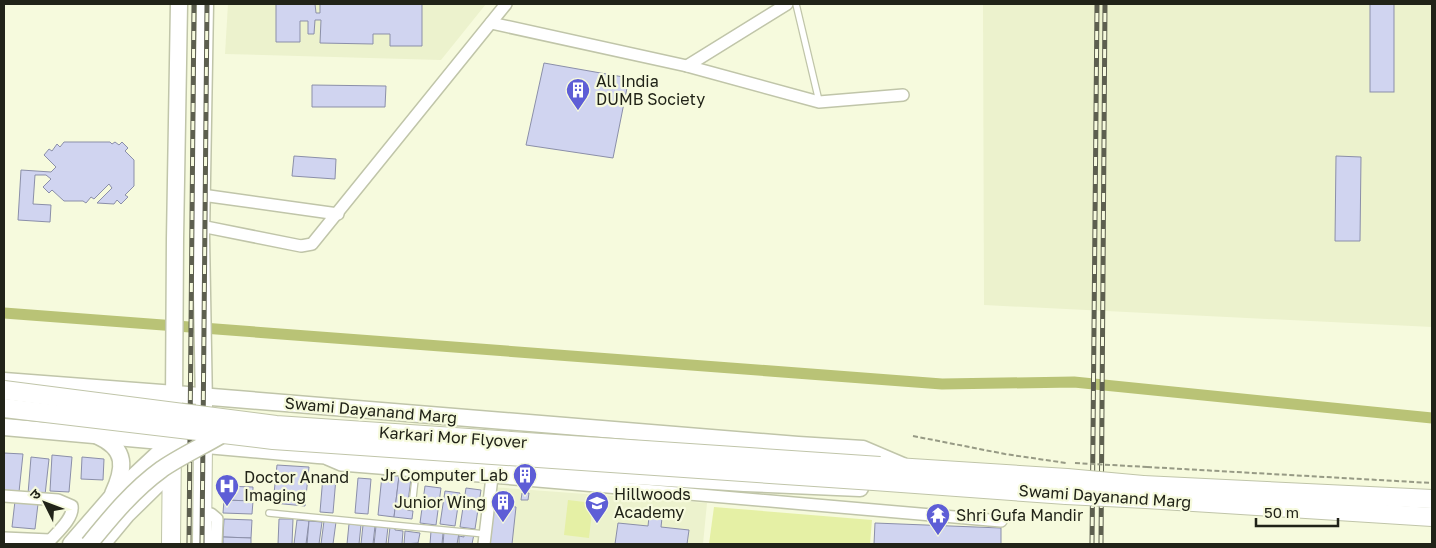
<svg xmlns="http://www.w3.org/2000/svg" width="1436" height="548" font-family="'Golos Text','Noto Sans Devanagari',sans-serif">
	<rect width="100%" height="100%" fill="#f6fadd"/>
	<!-- built -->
	<g fill="#ecf2cd">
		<polygon points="228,4 486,4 441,60 225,54"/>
		<polygon points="983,4 1432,4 1432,327 984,305"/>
		<polygon points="492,487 707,503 703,544 487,544"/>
	</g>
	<!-- green -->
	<g fill="#e5f0a5">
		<polygon points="568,500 593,503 589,538 564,535"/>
		<polygon points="714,507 872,520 870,544 709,544"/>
	</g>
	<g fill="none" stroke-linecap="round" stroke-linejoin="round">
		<!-- canal -->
		<polyline stroke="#b9c376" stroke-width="11" points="4,313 942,384 1074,382 1432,418"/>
	</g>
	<!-- building -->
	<g fill="#d0d4f0" stroke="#8b8fa9">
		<polygon points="276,4 315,4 316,13 320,13 320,4 422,4 422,46 390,46 390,34 373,34 373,44 320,43 321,20 315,20 314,34 308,34 308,21 300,21 300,42 276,42"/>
		<rect x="1370" y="4" width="24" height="88"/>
		<polygon points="544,63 629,78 613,158 526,145"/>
		<polygon points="312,85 386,86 385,107 312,107"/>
		<polygon points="64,142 110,142 112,144 115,142 119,145 122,142 128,148 125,151 134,160 134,186 125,195 128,197 121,204 117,200 114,204 97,203 112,188 109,184 94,199 91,197 86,203 83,201 64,201 52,190 49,193 43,187 51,179 46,175 35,175 33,204 51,205 50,222 18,220 21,170 51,172 56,167 44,155 49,149 52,151 57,144 60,147"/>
		<polygon points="294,156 336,159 335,179 292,176"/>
		<polygon points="1336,156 1361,157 1360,241 1335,241"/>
		<polygon points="4,453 23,454 19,492 4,491"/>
		<polygon points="52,455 72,457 69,492 50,491"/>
		<polygon points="31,457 49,459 45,495 28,494"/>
		<polygon points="82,457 104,459 103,480 81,479"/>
		<polygon points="277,465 309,467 305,506 273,503"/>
		<polygon points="382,475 399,476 394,517 378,515"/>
		<polygon points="323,476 336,478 333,513 320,512"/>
		<polygon points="399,476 411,478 407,510 413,511 412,519 394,517"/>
		<polygon points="358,478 371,479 368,514 355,513"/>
		<polygon points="224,486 253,487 253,501 224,500"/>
		<polygon points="425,486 441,488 436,525 420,523"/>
		<polygon points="466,488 481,490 475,529 460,527"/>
		<polygon points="445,491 460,493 455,526 440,524"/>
		<polygon points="522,493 529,493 528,500 521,500"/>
		<polygon points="224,500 253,501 252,514 223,513"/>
		<polygon points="15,501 38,504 35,529 12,527"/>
		<polygon points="494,504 516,507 512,544 490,544"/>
		<polygon points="649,517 662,518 661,527 689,530 687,544 615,544 618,523 648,526"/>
		<polygon points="224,519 252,520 251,538 223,537"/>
		<polygon points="279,519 293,519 292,544 278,544"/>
		<polygon points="297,520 309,521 306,544 294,544"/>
		<polygon points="309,521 322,522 319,544 307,544"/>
		<polygon points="324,521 336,522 333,544 321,544"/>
		<polygon points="875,523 1001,528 1001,544 874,544"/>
		<polygon points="349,524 361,525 359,544 347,544"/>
		<polygon points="363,525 375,526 373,544 361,544"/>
		<polygon points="376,526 388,527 386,544 374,544"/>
		<polygon points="390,527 395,527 395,530 403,531 402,544 388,544"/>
		<polygon points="405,531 420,533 418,543 404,544"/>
		<polygon points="431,531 443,533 442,544 430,544"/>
		<polygon points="444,532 459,533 457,544 443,544"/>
		<polygon points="464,534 474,534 472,544 459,544 459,536 464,537"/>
		<polygon points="223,537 251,538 251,544 223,544"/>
	</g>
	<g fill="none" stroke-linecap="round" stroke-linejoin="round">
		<!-- lane casing -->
		<g stroke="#c0c5a9" stroke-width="8">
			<g id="lane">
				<polyline points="796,4 819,101"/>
				<polyline points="412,506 416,471"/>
				<polyline points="269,513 485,534"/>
			</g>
		</g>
		<!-- street casing -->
		<g stroke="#c0c5a9" stroke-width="14">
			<g id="street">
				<polyline points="491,23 687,66 819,102 903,95"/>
				<polyline points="687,66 787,4"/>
				<polyline points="202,195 338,214"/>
				<polyline points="201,226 301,246 312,244 506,4"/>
				<polyline points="327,459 341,465 492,477 1001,521"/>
				<path d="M4 496 58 500 72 506C74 519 55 534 47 544"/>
				<polyline points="202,513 211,514 217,519 216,544"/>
				<polyline points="4,538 50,540"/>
				<polyline points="484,544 492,477"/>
			</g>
		</g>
		<!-- secondary casing -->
		<g stroke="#c0c5a9" stroke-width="19">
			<g id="secondary">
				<polyline points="4,381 175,394 798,445 863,449 903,466"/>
				<polyline points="174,404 175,239 179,4"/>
				<polyline points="204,406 201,237 205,4"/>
				<polyline points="4,427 318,455 744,483 860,488"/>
				<path d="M98 436C127 449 125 468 113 494"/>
				<polyline points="71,544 111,498 172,441"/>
				<polyline points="102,544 127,514 172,470"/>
			</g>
		</g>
		<!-- primary casing -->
		<g stroke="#c0c5a9" stroke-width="20">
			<g id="primary">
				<polyline points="880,466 1067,478"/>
				<polyline points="874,481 1066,495"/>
				<polyline points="1143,485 1432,499"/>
				<polyline points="1146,499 1432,517"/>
				<polyline points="171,544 172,441"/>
				<polyline points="202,544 203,444"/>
			</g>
		</g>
		<!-- path -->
		<g stroke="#979a85" stroke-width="2" stroke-dasharray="5 2.5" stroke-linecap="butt">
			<polyline points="913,436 1005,454 1066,463"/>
			<polyline points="1147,467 1432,483"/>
		</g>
		<!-- lane -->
		<use href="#lane" stroke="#fff" stroke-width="5.5"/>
		<!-- street -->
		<use href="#street" stroke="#fff" stroke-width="11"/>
		<!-- secondary -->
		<use href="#secondary" stroke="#fff" stroke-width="16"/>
		<!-- primary -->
		<use href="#primary" stroke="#fff" stroke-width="18"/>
		<!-- rail casing -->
		<g stroke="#5d5f4f" stroke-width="5">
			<g id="rail">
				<polyline points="189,544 194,4"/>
				<polyline points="202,544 207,4"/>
				<polyline points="1092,544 1097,4"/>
				<polyline points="1101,544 1105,4"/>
			</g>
		</g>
		<!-- rail -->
		<use href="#rail" stroke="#f6fadd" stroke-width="3" stroke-dasharray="9" stroke-linecap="butt"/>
		<!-- secondary-bridge casing -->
		<g stroke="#c0c5a9" stroke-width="19" stroke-linecap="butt">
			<path id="secondary-bridge" d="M89 544C111 517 133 490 162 469 181 456 203 446 223 434"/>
		</g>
		<!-- primary-bridge casing -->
		<g stroke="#c0c5a9" stroke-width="20" stroke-linecap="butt">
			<g id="primary-bridge">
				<polyline points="4,390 276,425 880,466"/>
				<polyline points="4,408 273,440 874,481"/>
				<polyline points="1067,478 1143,485"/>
				<polyline points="1066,495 1146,499"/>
			</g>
		</g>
		<!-- path-bridge -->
		<polyline stroke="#979a85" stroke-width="2" stroke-dasharray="5 2.5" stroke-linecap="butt" points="1075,463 1147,467"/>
		<!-- secondary-bridge -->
		<use href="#secondary-bridge" stroke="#fff" stroke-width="16"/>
		<!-- primary-bridge -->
		<use href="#primary-bridge" stroke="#fff" stroke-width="18"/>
	</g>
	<!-- icons -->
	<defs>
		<g id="building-pin" transform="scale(1.25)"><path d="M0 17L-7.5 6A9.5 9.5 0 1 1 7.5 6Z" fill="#5e5ed6" stroke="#f6fadd"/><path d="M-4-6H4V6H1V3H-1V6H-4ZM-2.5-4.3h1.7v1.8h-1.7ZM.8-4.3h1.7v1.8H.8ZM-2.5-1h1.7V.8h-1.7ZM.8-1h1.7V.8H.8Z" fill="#fff"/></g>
		<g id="hospital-pin" transform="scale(1.25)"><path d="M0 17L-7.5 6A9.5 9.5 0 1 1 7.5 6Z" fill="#5e5ed6" stroke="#f6fadd"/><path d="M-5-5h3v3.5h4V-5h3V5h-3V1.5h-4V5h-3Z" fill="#fff"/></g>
		<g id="school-pin" transform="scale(1.25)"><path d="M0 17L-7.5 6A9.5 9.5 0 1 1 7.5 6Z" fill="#5e5ed6" stroke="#f6fadd"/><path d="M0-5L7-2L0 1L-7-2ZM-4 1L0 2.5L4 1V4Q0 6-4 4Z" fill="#fff"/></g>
		<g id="temple-pin" transform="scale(1.25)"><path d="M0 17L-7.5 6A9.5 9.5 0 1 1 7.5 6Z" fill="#5e5ed6" stroke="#f6fadd"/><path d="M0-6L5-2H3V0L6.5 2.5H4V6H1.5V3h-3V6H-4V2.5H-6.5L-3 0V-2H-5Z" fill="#fff"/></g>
	</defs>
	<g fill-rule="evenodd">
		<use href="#building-pin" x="578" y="90"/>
		<use href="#building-pin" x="525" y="475"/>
		<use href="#hospital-pin" x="227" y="486"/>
		<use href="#building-pin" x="503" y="502"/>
		<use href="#school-pin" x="597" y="503"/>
		<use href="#temple-pin" x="938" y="515"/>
	</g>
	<g text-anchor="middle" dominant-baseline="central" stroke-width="4.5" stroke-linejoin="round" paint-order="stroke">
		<!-- poi labels -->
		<g font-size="16" fill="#212318" stroke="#f6fadd" text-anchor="start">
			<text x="596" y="81">All India<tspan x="596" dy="18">DUMB Society</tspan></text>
			<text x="508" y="475" text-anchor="end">Jr Computer Lab</text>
			<text x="244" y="477">Doctor Anand<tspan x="244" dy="18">Imaging</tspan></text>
			<text x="614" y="494">Hillwoods<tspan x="614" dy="18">Academy</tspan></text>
			<text x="486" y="502" text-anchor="end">Junior Wing</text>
			<text x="956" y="515">Shri Gufa Mandir</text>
		</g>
		<!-- street labels -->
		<g font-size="16" fill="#212318" stroke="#f6fadd">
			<text transform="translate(371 410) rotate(5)">Swami Dayanand Marg</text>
			<text transform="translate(453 437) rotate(4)">Karkari Mor Flyover</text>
			<text transform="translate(1105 496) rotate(4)">Swami Dayanand Marg</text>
		</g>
	</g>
	<!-- border -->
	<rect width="1436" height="548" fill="none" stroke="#212318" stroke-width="10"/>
	<!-- north arrow -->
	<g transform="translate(45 503) rotate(312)" stroke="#f6fadd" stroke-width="4" paint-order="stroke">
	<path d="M0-4L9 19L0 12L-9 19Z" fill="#212318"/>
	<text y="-8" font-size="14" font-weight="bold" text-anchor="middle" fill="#212318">उ</text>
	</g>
	<!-- scale -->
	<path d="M1256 518v8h82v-8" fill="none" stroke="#212318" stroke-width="2.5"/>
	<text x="1264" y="518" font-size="15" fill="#212318" stroke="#f6fadd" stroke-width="4" paint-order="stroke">50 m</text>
</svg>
